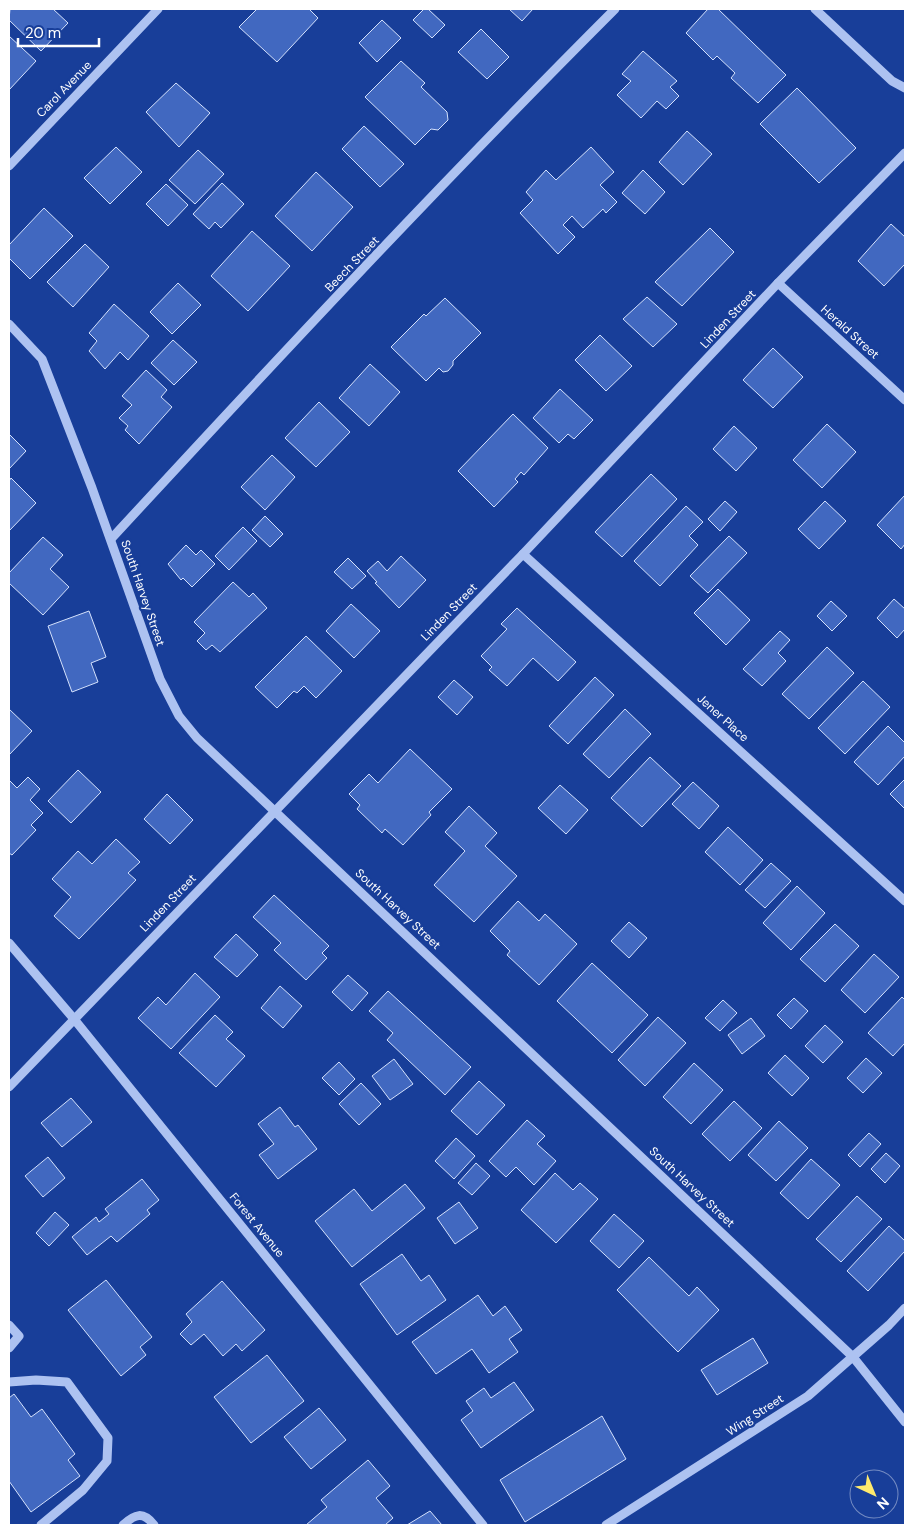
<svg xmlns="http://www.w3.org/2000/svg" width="914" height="1534" font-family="'DM Sans',sans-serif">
	<rect width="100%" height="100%" fill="#183e99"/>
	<!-- building -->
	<g fill="#4168c0" stroke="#d4e1fc">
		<polygon points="10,9 53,9 68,23 41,51 9,20"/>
		<polygon points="257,9 309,9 318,18 277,62 239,27"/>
		<polygon points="424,9 428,9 445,25 432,38 413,20"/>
		<polygon points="509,9 533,9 522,21"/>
		<polygon points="708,9 718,9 786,75 758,103 731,78 735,73 717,56 713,60 686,33"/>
		<polygon points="382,20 401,38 377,62 359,43"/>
		<polygon points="481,29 509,57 487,79 458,52"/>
		<polygon points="9,36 36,61 9,90"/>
		<polygon points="643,51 677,81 670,87 679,96 666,109 657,101 641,118 617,95 631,81 622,74"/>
		<polygon points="401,61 425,83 421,87 447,112 448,120 438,130 431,129 415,145 365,97"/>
		<polygon points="176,83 210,113 179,147 146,112"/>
		<polygon points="797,88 856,148 819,183 760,124"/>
		<polygon points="364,126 404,164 380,187 342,149"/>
		<polygon points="687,131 712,154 683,185 659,162"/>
		<polygon points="116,147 142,172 110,204 84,178"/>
		<polygon points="591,147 614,172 600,185 617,202 606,213 603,209 583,228 572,216 563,225 575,237 558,254 520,213 533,200 526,192 546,170 556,180"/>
		<polygon points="198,150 224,174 195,204 169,180"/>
		<polygon points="643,170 665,192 645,214 622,193"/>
		<polygon points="316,172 353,207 312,251 275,216"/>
		<polygon points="222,183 244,204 221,228 215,222 209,229 193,214"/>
		<polygon points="166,184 188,205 168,226 146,204"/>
		<polygon points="44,208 73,236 30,279 9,258 9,245"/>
		<polygon points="891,224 905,237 905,264 884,286 858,261"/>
		<polygon points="710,228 734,252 682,306 655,282"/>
		<polygon points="252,231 290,266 248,311 211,276"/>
		<polygon points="85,244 109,267 73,307 47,282"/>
		<polygon points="178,283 201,305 172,334 150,312"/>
		<polygon points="647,297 677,324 653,347 623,319"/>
		<polygon points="445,298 481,333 453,361 453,365 448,371 443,372 439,368 426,381 391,347 424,314 426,316"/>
		<polygon points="114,304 149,336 128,360 120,352 105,369 89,351 97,341 89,333"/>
		<polygon points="600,335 632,366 606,391 575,360"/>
		<polygon points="173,340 197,362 174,385 151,363"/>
		<polygon points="773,348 803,377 773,408 743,380"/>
		<polygon points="370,364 400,392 369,426 339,398"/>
		<polygon points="146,370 167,390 161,397 172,407 139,444 125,430 128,426 119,418 132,405 122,396"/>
		<polygon points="560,389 593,420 574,439 568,434 559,443 533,418"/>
		<polygon points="319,402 350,432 316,467 285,438"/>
		<polygon points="513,414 548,448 524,475 521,472 515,479 518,482 494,507 458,471"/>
		<polygon points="827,424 856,452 822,488 793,460"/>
		<polygon points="734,426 757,448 736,471 713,449"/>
		<polygon points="9,434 26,451 9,469"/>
		<polygon points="272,455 295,477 265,510 241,487"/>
		<polygon points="651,474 677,499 622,557 595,532"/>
		<polygon points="11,478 36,503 9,531 9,481"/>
		<polygon points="905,495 905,544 901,549 877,525"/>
		<polygon points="725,501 737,512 720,531 708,519"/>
		<polygon points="825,501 846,521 819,549 798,529"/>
		<polygon points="686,506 703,522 689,536 698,545 660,586 634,561"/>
		<polygon points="265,516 283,534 270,547 252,530"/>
		<polygon points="243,527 257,541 229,570 215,556"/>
		<polygon points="729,536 747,553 708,593 690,576"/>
		<polygon points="43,537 63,555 50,569 69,587 43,615 9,583 9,573"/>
		<polygon points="186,545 196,555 201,550 215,564 192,587 183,578 181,580 168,564"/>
		<polygon points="401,556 426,580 399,608 375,583 377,582 367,571 378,561 387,571"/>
		<polygon points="348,558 366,576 352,589 334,572"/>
		<polygon points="233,582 249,597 253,593 267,608 220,652 212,645 206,650 197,641 205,633 194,622"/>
		<polygon points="718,589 750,620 726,645 694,613"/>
		<polygon points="894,599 905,609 905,629 897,638 877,618"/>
		<polygon points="831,601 847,616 832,631 817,616"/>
		<polygon points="351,604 380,631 354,658 326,631"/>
		<polygon points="517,608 576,662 558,681 533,658 507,686 489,670 492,667 481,656 507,629 501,624"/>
		<polygon points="89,611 106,657 91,663 98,682 72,692 48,626"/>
		<polygon points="780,631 790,640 778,653 786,661 762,686 743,669"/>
		<polygon points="306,636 342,671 316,698 304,686 297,693 294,691 277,708 255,687"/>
		<polygon points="827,647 854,673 809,719 782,694"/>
		<polygon points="595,677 614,695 568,744 549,726"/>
		<polygon points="454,680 473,697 457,715 438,697"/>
		<polygon points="863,681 890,707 845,754 818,728"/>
		<polygon points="9,709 32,731 9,755"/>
		<polygon points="625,709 651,734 609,778 583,754"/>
		<polygon points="888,726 905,743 905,756 878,785 854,762"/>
		<polygon points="410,749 452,789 429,812 431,815 403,845 385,829 382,833 357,809 360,805 349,794 369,774 378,783"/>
		<polygon points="650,757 681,786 642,827 611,798"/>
		<polygon points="78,770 101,792 71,823 48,801"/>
		<polygon points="28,777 40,789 30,800 43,813 31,825 36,830 12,855 9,853 9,780 17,788"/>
		<polygon points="905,779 905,809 890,794"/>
		<polygon points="693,782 719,806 699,829 672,804"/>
		<polygon points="560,785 588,810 566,834 538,808"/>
		<polygon points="167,794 193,820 170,844 144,819"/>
		<polygon points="469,806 497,833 485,846 517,876 474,922 434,885 465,851 445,832"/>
		<polygon points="728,827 763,860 740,885 705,852"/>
		<polygon points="116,839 140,862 128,873 136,880 79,939 54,916 71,897 52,879 78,851 92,864"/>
		<polygon points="771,863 791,881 765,908 745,890"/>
		<polygon points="797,886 825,913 791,950 763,923"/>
		<polygon points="274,895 329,946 322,953 327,958 306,980 274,950 281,943 253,917"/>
		<polygon points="518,901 539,921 545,914 577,944 539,985 507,955 510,951 490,931"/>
		<polygon points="629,922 647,938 629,958 611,941"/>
		<polygon points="835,924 859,946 825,982 800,959"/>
		<polygon points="236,934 258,955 237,977 214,957"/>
		<polygon points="874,954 899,977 865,1013 841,990"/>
		<polygon points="592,963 648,1015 612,1053 557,1001"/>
		<polygon points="195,973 220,997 171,1049 138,1018 158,997 166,1005"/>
		<polygon points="348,975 368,993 352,1011 332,992"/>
		<polygon points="280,986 302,1006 283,1028 261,1008"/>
		<polygon points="388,991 471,1067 445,1095 387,1040 393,1033 369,1011"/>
		<polygon points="902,997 905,1000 905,1043 893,1056 868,1033"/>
		<polygon points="794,998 808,1011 791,1029 777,1015"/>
		<polygon points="723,1000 737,1013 720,1031 705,1018"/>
		<polygon points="215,1015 233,1032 226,1039 245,1056 216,1087 179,1053"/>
		<polygon points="658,1017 686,1043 645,1086 618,1060"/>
		<polygon points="751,1018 765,1036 742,1054 728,1035"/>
		<polygon points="825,1025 843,1042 823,1063 805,1046"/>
		<polygon points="785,1055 809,1078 792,1096 768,1073"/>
		<polygon points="866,1058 882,1073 863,1093 847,1078"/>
		<polygon points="394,1059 413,1084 390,1100 372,1076"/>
		<polygon points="339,1062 355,1079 339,1095 322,1078"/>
		<polygon points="694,1063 723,1090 691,1124 663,1097"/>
		<polygon points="479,1081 505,1105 477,1135 451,1111"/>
		<polygon points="361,1083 381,1104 359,1125 339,1104"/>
		<polygon points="71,1098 92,1122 62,1147 41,1123"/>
		<polygon points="734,1101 762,1128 730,1161 702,1134"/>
		<polygon points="280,1107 295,1127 298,1125 317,1149 278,1179 259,1155 274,1144 258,1124"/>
		<polygon points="527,1120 545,1136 537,1144 556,1161 534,1185 516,1167 506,1177 489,1161"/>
		<polygon points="779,1121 808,1148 776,1181 748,1155"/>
		<polygon points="869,1133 881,1144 860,1167 848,1155"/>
		<polygon points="456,1138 475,1156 454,1179 435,1161"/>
		<polygon points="886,1153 900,1166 885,1183 871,1169"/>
		<polygon points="48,1157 65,1178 43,1197 25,1176"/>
		<polygon points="811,1159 840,1185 808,1219 780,1193"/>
		<polygon points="476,1163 490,1176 472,1195 458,1183"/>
		<polygon points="555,1173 573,1190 580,1183 598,1199 556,1243 521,1210"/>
		<polygon points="142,1179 159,1200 147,1210 150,1214 117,1242 111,1236 87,1255 72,1237 96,1217 99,1222 109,1214 105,1209"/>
		<polygon points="405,1184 425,1208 352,1267 315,1221 354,1189 372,1211"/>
		<polygon points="857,1196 882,1219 841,1262 816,1239"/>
		<polygon points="459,1202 478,1228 455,1244 437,1218"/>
		<polygon points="55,1212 69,1225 49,1246 36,1233"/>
		<polygon points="614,1214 644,1241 619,1268 590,1241"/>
		<polygon points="889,1226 905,1241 905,1251 868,1291 847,1271"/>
		<polygon points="402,1254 421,1281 429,1275 446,1300 397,1335 360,1284"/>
		<polygon points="649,1257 689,1296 697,1287 719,1310 678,1352 617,1290"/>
		<polygon points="106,1280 152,1337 140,1347 146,1355 121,1376 68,1310"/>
		<polygon points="222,1281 265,1330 242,1351 236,1344 223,1356 204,1334 191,1345 180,1334 192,1322 186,1314"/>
		<polygon points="478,1295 493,1316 505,1306 522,1330 509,1339 518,1352 489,1373 472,1349 436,1374 412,1342"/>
		<polygon points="753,1338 768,1363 717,1395 701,1370"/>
		<polygon points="267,1355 304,1401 251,1443 214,1397"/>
		<polygon points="514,1382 534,1410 481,1448 461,1420 473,1411 466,1401 484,1388 491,1398"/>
		<polygon points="14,1394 31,1417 42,1409 75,1454 68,1460 80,1476 31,1512 9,1481 9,1398"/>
		<polygon points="319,1408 346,1440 311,1469 284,1437"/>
		<polygon points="602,1416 626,1459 525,1522 500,1480"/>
		<polygon points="368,1460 390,1486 376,1498 393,1518 385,1525 306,1525 327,1507 321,1500"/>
		<polygon points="430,1511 442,1525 407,1525"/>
	</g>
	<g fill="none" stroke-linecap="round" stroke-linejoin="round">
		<!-- minor -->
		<g stroke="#adc2f1" stroke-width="9">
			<polyline points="815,9 892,81 905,88"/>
			<polyline points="9,166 158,9"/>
			<polyline points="778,283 905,400"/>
			<polyline points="9,324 42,359 92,488 160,679 179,716 197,738 853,1357 905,1422"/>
			<path d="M111 539C276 360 443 181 615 9"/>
			<polyline points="523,554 905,901"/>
			<polyline points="9,943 74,1019 483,1525"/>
			<polyline points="9,1087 523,554 778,283 905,153"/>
			<polyline points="9,1325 19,1336 9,1348"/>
			<polyline points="9,1382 36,1380 67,1382 108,1438 107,1461 83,1490 41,1525"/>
			<path d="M123 1525C135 1514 143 1511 154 1525"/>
			<polyline points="606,1525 808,1396 889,1325 905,1308"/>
		</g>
	</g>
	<g text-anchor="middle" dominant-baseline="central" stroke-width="4.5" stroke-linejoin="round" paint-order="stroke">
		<!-- street labels -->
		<g font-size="12" fill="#fff" stroke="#183e99">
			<text transform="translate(64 89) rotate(-46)">Carol Avenue</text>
			<text transform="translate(352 264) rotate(-46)">Beech Street</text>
			<text transform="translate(728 319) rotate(-47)">Linden Street</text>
			<text transform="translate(850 332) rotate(42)">Herald Street</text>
			<text transform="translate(143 593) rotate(71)">South Harvey Street</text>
			<text transform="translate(449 612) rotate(-46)">Linden Street</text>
			<text transform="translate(723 718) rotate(42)">Jener Place</text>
			<text transform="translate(168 903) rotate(-46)">Linden Street</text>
			<text transform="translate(398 909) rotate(43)">South Harvey Street</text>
			<text transform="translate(692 1187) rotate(43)">South Harvey Street</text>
			<text transform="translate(257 1225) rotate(51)">Forest Avenue</text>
			<text transform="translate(755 1415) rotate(-33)">Wing Street</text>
		</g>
	</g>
	<!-- border -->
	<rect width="914" height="1534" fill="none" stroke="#ffffff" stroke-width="20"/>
	<!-- north arrow -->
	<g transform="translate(874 1494) rotate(136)"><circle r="24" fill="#183e99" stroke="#748bc2"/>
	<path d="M0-4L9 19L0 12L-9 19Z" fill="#ffea6d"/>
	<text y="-8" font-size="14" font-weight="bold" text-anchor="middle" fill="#ffffff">N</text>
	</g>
	<!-- scale -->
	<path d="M18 38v8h81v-8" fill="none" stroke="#ffffff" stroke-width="2.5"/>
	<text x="25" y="38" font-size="15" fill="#ffffff" stroke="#183e99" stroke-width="4" paint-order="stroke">20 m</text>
</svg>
